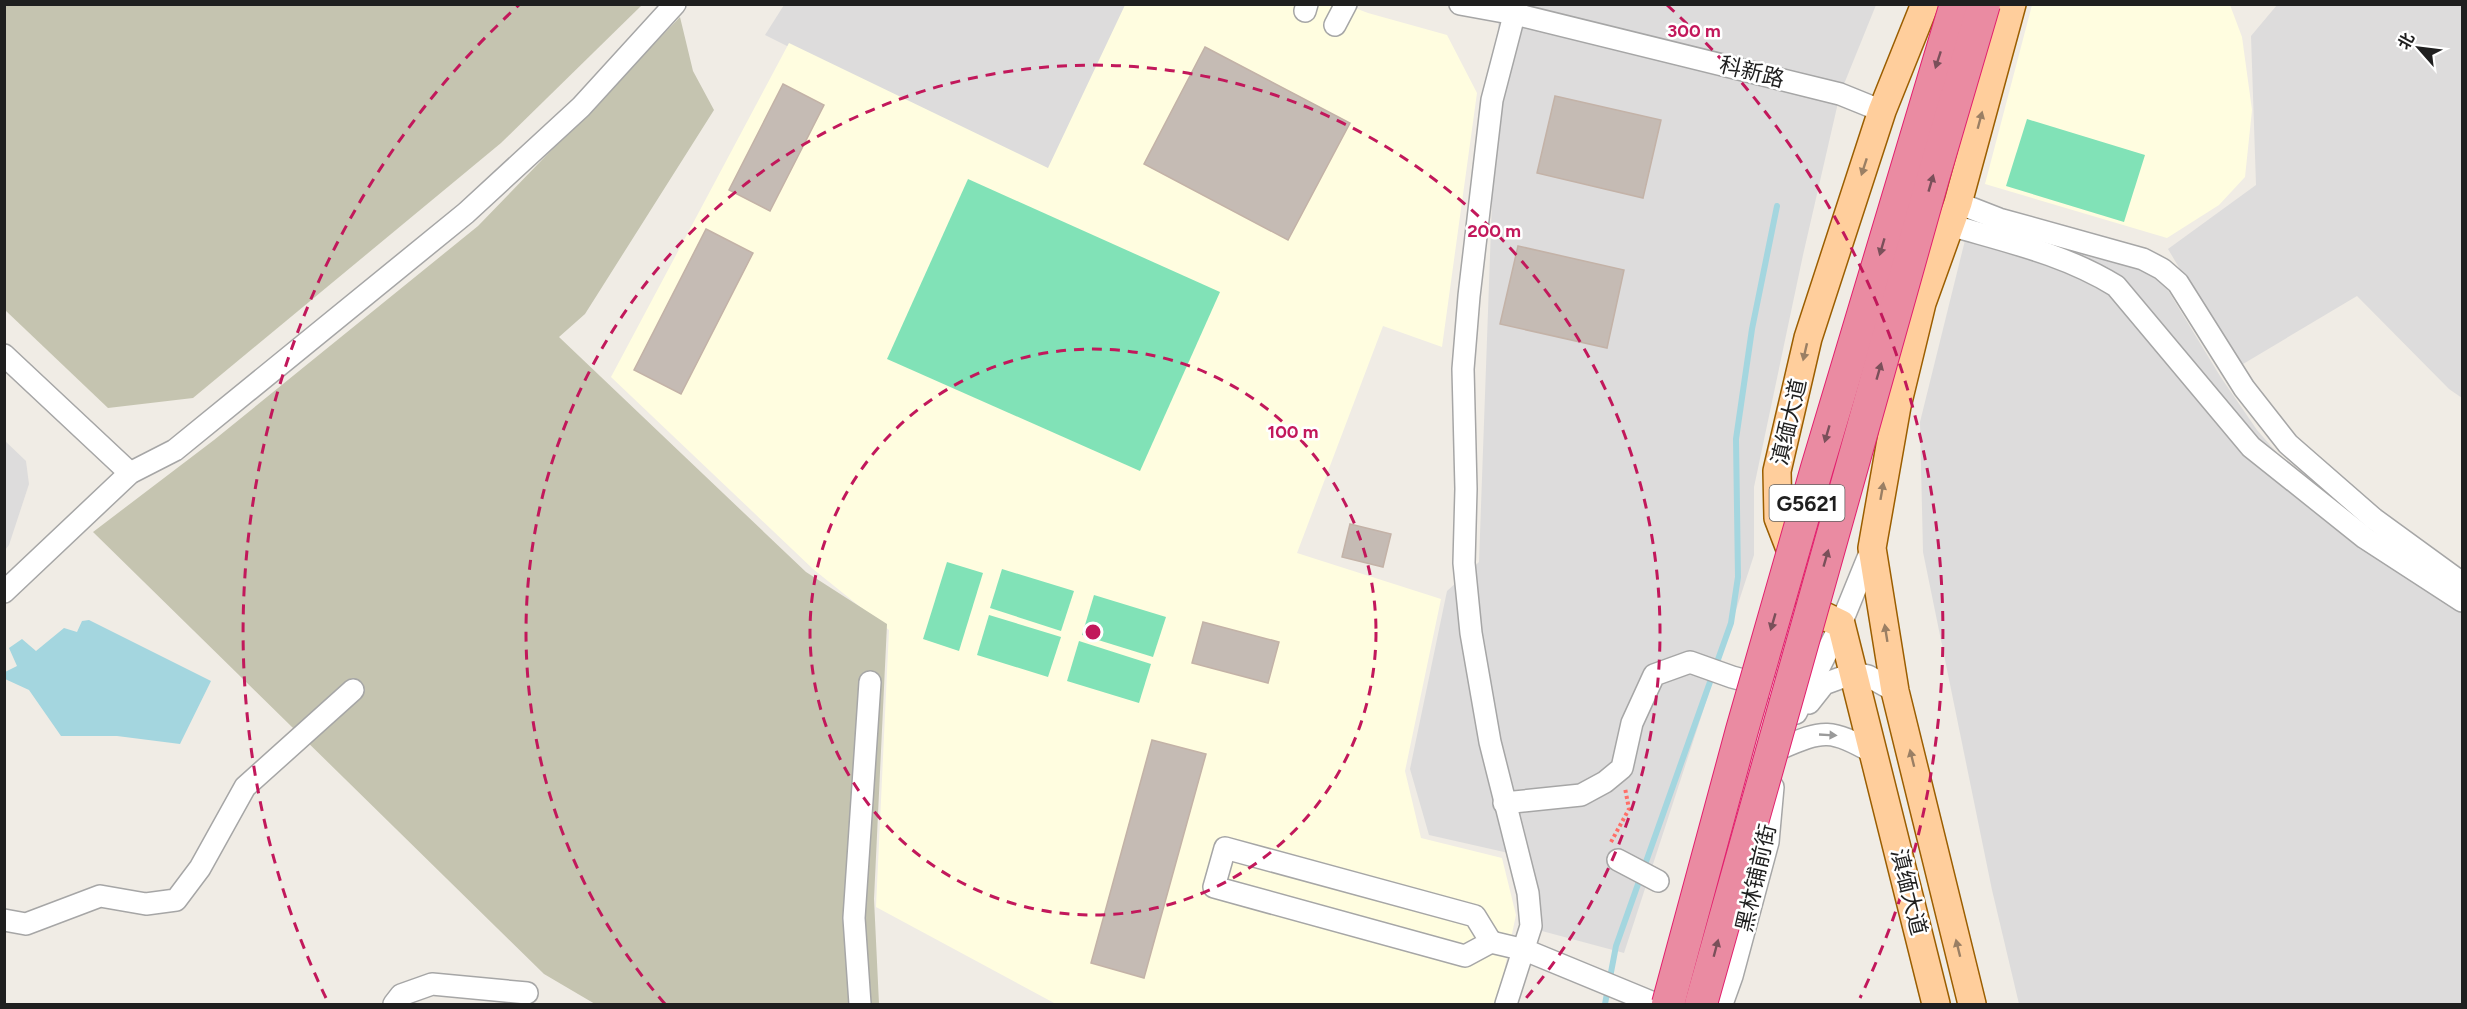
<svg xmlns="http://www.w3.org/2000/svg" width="2467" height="1009" font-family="Figtree,'Noto Sans SC',sans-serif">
	<rect width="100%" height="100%" fill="#f0ece5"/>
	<!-- residential -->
	<g fill="#dddcdc">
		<polygon points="784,5 1130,5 1047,176 765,35"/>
		<polygon points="1499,5 1876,5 1840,94 1803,255 1754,487 1754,555 1624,953 1527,927 1513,854 1429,835 1410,769 1447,591 1479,562"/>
		<polygon points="2277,5 2462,5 2462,398 2449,389 2357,296 2238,367 2168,249 2256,185 2251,36"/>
		<polygon points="1969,224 2108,257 2149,272 2166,287 2220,376 2257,430 2285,462 2462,590 2462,1004 2019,1004 1992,890 1923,552 1920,422"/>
		<polygon points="4,440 26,461 29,484 9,545 5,550"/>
	</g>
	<!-- education -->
	<g fill="#fffde0">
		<polygon points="1125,5 1347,5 1368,13 1447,35 1477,93 1442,347 1383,326 1297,553 1441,599 1405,771 1421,838 1502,858 1516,915 1497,1004 1056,1004 876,907 889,630 813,569 611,377 789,43 1048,168"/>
		<polygon points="2032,5 2230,5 2242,37 2252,110 2245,177 2219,205 2167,238 1985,184"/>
	</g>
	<!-- construction -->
	<g fill="#c5c4b0">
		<polygon points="4,5 5,4 642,5 501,143 193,398 108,408 5,310"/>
		<polygon points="680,17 693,71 714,110 585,314 559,337 806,572 887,624 874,899 879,1004 595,1004 544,974 93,532 214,440 478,226"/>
	</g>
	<!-- pitch -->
	<g fill="#81e2b7">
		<polygon points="2027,119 2145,155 2124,222 2006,186"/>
		<polygon points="968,179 1220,292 1140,471 887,359"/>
		<polygon points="947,562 983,573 959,651 923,639"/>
		<polygon points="1002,569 1074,591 1061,631 990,608"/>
		<polygon points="1094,595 1166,617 1153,657 1082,635"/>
		<polygon points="989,615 1061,637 1048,677 977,655"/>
		<polygon points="1079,641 1151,664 1139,703 1067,681"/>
	</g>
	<!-- water -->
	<polygon fill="#a4d6df" points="89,620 211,681 180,744 117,736 61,736 29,690 5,679 5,672 17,666 9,648 22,639 36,651 64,628 77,632 82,621"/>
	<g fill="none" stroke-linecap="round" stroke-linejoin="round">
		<!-- stream -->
		<polyline stroke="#a4d6df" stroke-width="6" points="1605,1004 1616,946 1731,623 1738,577 1736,439 1752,329 1777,206"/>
	</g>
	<!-- building -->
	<g fill="#c5bbb4" stroke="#c3b2a7" stroke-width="1.5">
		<polygon points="1205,47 1350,123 1288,240 1144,164"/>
		<polygon points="783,84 824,105 770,211 729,190"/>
		<polygon points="1555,96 1661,120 1643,198 1537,173"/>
		<polygon points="706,229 753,253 681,394 634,370"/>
		<polygon points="1518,246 1624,270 1607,348 1500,324"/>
		<polygon points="1350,524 1391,534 1383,567 1342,557"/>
		<polygon points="1203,622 1279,642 1268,683 1192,663"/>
		<polygon points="1152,740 1206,754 1144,978 1091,963"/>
	</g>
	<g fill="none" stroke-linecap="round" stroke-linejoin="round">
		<!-- minor casing -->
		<g stroke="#a6a6a6" stroke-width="24">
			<g id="minor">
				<polyline points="1460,4 1515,14 1840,94 1882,111"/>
				<polyline points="1305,11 1307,4"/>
				<polyline points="1335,25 1346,4"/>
				<polyline points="1958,203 1999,219 2143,259 2162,269 2178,283 2244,388 2288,444 2374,519 2462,583"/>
				<path d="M1950 225C2008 242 2064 254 2116 286L2251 447 2365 538 2462 601"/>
				<polyline points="4,355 130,473"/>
				<polyline points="4,592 130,473 175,450 466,213 581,107 675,4"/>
				<polyline points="1809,703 1824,684 1854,673 1868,676 1895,691"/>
				<polyline points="1796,713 1841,624 1872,548"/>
				<path d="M1779 749C1825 729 1830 729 1874 753"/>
				<polyline points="1504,803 1581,795 1605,782 1622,768 1632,723 1654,675 1690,662 1732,677 1795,694"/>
				<polygon points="1225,848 1475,916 1491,942 1465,956 1214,887"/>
				<polyline points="1618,860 1658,881"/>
				<polyline points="4,920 26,924 100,896 146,904 176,900 200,868 245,787 353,690"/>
				<polyline points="1491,942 1525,950 1656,1004"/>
				<polyline points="394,1004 401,995 432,984 527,993"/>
				<polyline points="860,1004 854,918 870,682"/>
				<polyline points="1506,1004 1531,926 1528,893 1490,742 1471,633 1464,563 1466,489 1463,369 1469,296 1492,100 1517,4"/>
				<polyline points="1722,1004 1732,976 1768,842 1773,787"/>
			</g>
		</g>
		<!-- major casing -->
		<g stroke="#9b5e00" stroke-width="30">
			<g id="major">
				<polyline points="1925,4 1882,111 1808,338 1777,471 1778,518 1814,611 1841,624 1936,1004"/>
				<polyline points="1972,1004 1895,691 1872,548 1897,406 1922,303 1958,203 2012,4"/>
			</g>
		</g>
		<!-- path -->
		<polyline stroke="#ff6f68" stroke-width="4" stroke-dasharray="3 3" stroke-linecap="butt" points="1611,842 1629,809 1625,788"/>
		<!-- minor -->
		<use href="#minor" stroke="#fff" stroke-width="21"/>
		<!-- major -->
		<use href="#major" stroke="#ffce9c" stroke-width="27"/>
		<!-- highway-bridge casing -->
		<g stroke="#e21f6d" stroke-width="34" stroke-linecap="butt">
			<g id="highway-bridge">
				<polyline points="1668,1004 1742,730 1817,468 1956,4"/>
				<polyline points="1701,1004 1933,178 1984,4"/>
			</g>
		</g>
		<!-- highway-bridge -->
		<use href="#highway-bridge" stroke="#ea8ba2" stroke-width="32"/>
	</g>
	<!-- one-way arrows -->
	<defs><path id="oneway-solid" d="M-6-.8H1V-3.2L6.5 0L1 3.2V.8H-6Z" transform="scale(1.5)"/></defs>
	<g fill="#7a505a">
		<use href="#oneway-solid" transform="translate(1938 60) rotate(108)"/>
		<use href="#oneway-solid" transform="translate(1931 183) rotate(-74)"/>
		<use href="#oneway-solid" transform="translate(1882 247) rotate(106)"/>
		<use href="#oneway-solid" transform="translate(1879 371) rotate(-74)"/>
		<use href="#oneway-solid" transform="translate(1827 434) rotate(106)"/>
		<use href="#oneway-solid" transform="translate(1826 558) rotate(-74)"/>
		<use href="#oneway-solid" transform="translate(1773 622) rotate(106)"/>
		<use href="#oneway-solid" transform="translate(1716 948) rotate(-75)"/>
	</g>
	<g fill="#9a7f64">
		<use href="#oneway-solid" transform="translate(1980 120) rotate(-75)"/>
		<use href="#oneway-solid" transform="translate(1864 167) rotate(108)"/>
		<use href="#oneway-solid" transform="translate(1805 352) rotate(103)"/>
		<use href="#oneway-solid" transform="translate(1882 491) rotate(-80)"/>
		<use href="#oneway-solid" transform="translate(1886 633) rotate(-99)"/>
		<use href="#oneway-solid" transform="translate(1912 758) rotate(-104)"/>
		<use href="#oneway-solid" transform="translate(1958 948) rotate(-104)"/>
	</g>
	<use fill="#9a9a9a" href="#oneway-solid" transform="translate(1828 735) rotate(3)"/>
	<!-- distance rings -->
	<g fill="none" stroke="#c2185b" stroke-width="3" stroke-dasharray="10 8">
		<circle cx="1093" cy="632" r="283"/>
		<path d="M665 1004A567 567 0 1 1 1521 1004"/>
		<path d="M326 998A850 850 0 0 1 519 5M1667 5A850 850 0 0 1 1860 998"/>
	</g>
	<g text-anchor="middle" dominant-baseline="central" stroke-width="5" stroke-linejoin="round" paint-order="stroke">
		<!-- shield labels -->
		<rect fill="#fff" stroke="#626262" stroke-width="1.5" x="1769.5" y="485" width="75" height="36" rx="4.5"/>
		<g font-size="21" font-weight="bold" fill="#1f1f1f">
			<text x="1807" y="503">G5621</text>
		</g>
		<!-- street labels -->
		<g font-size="22" fill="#1f1f1f" stroke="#fff">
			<text transform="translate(1752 72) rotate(14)">科新路</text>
			<text transform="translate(1789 422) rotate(-77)">滇缅大道</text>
			<text transform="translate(1756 878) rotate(-77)">黑林铺前街</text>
			<text transform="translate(1909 892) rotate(76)">滇缅大道</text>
		</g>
	</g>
	<circle cx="1093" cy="632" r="9" fill="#c2185b" stroke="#fff" stroke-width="3"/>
	<g font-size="18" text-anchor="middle" font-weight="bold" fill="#c2185b" stroke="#fff" stroke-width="5" stroke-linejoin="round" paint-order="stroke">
		<text x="1694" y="37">300 m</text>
		<text x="1494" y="237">200 m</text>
		<text x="1293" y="438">100 m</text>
	</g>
	<!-- border -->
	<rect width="2467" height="1009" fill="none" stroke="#1f1f1f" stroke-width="12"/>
	<!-- north arrow -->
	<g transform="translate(2419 48) rotate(298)" stroke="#ffffff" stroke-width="4.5" paint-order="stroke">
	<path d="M0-4.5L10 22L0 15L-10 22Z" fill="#1f1f1f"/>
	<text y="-9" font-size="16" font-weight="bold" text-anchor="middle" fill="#1f1f1f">北</text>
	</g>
</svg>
